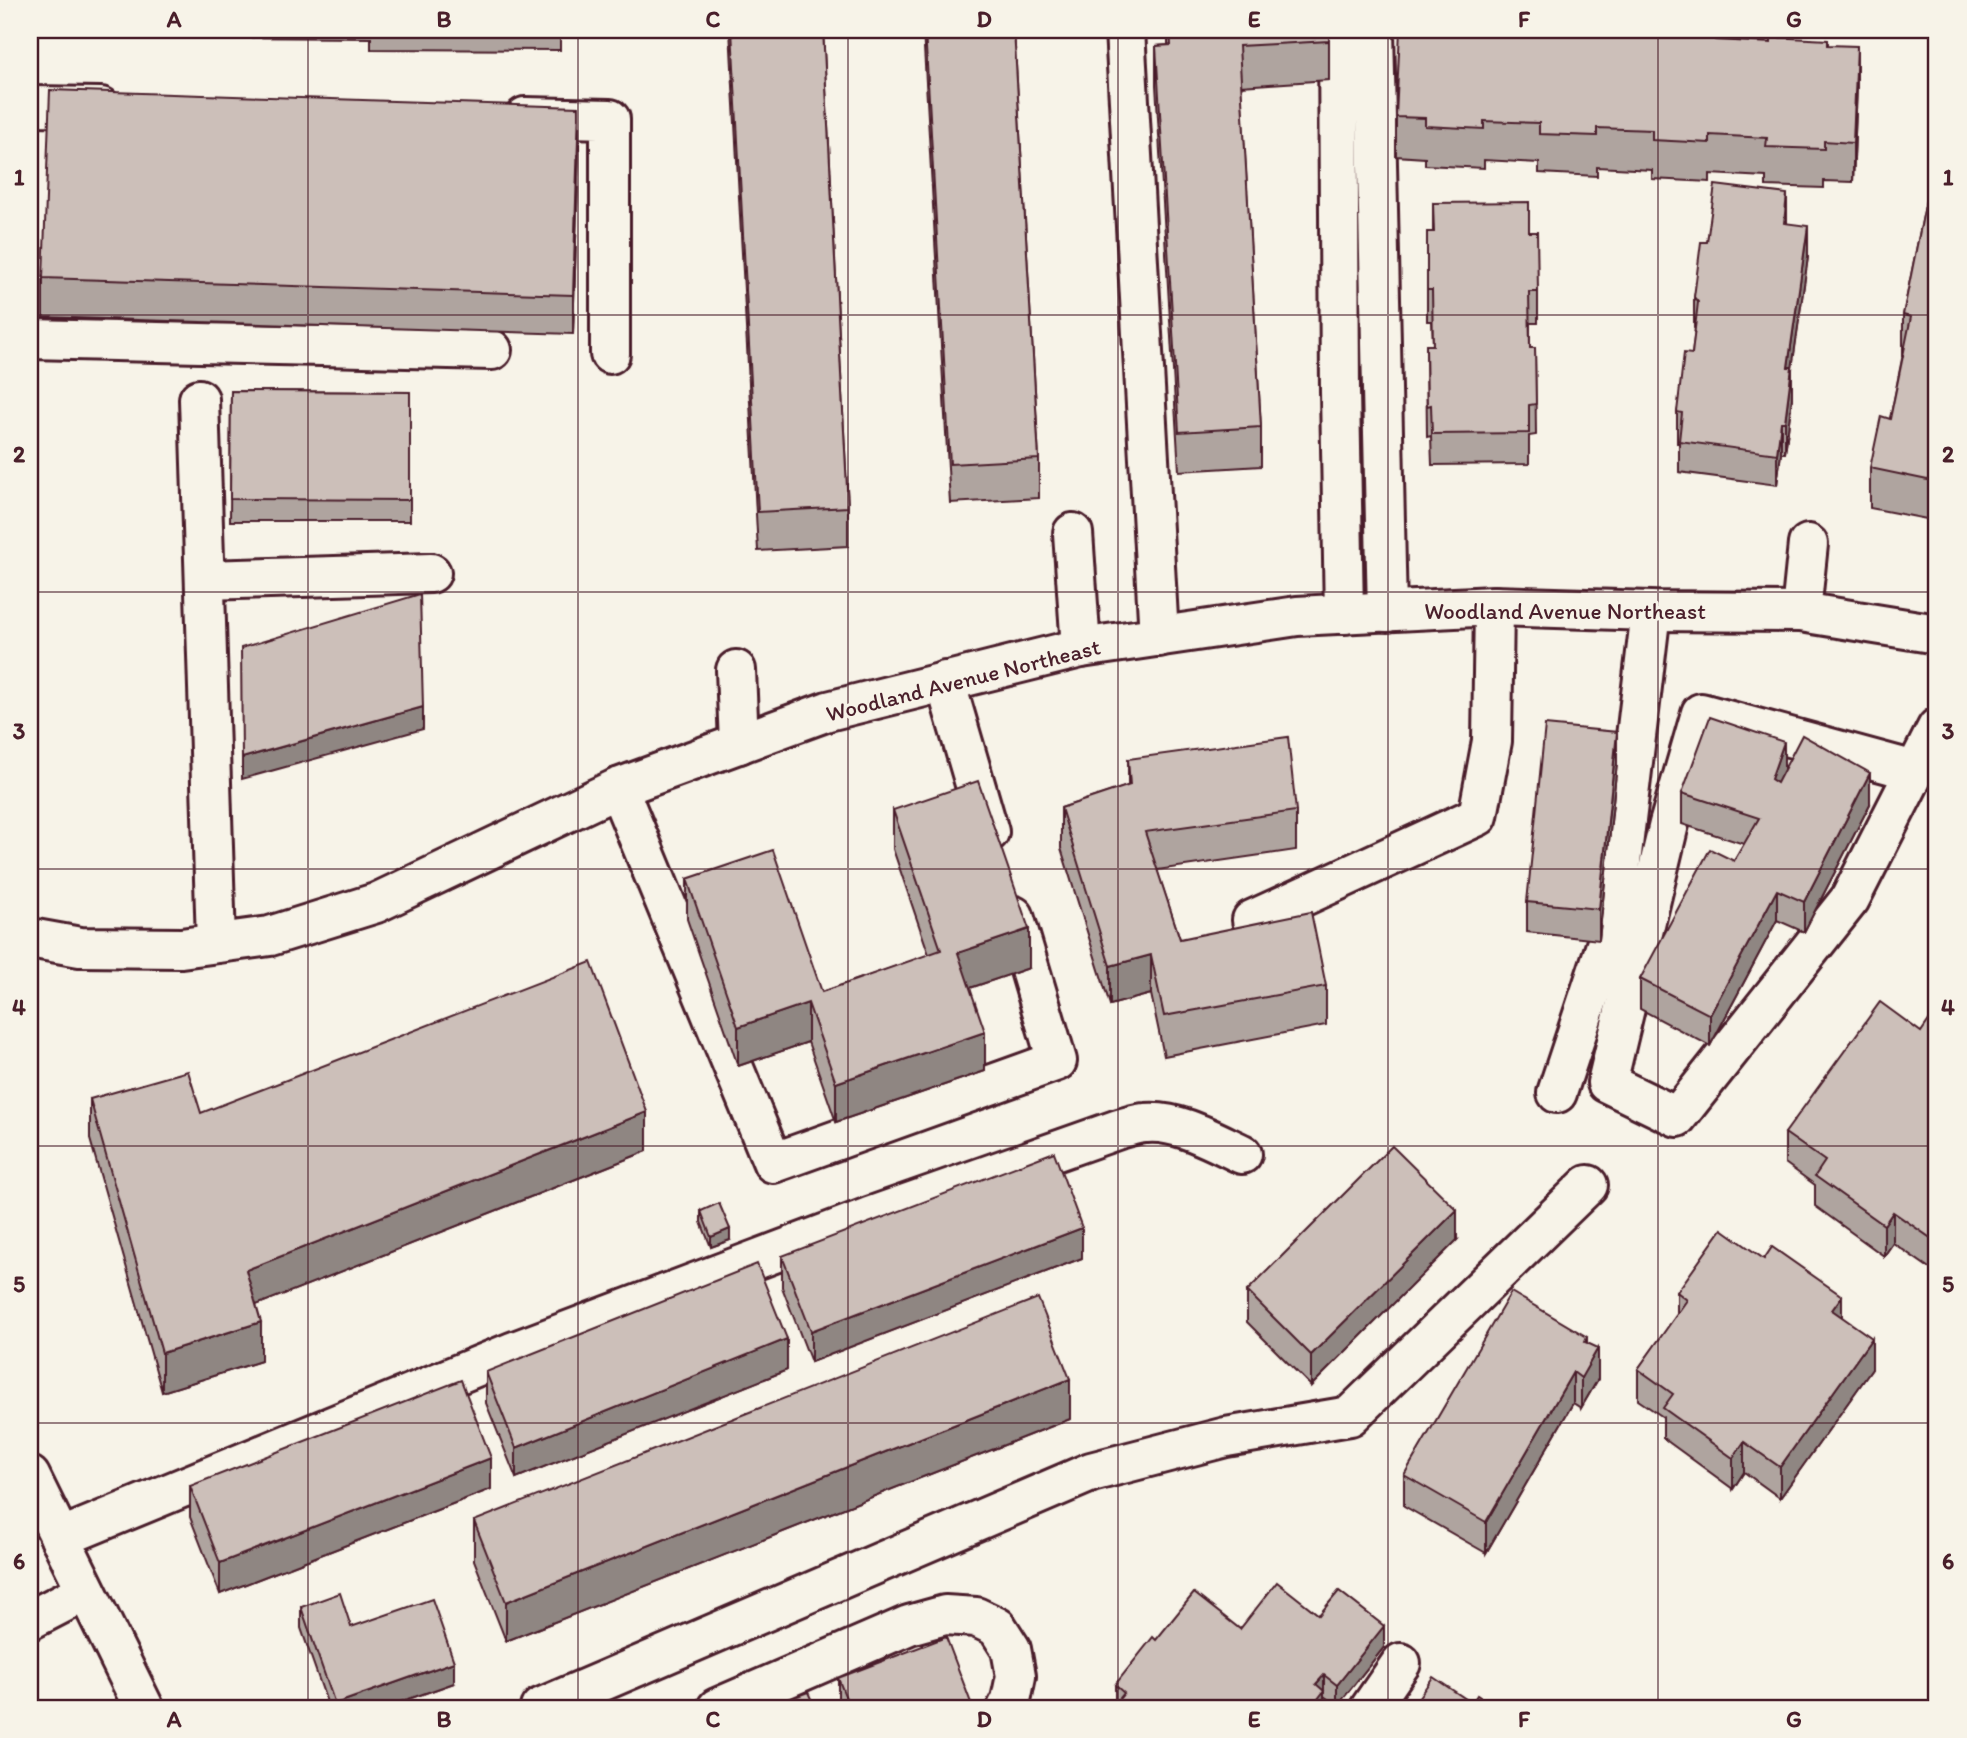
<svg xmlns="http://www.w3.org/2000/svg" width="1967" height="1738" font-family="Itim,sans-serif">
	<rect width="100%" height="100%" fill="#f7f3e8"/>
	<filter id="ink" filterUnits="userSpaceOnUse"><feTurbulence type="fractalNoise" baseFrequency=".0143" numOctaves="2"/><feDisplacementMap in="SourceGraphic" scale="14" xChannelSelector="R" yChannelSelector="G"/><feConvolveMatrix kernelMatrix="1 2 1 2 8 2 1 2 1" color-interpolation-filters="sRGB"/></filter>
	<g filter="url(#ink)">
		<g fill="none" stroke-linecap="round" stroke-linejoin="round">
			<!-- minor casing -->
			<g stroke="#4a1f2b" stroke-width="44">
				<g id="minor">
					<polyline points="1125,30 1159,637"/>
					<polyline points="1338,30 1340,392 1344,614"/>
					<polyline points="1374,30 1387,612"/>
					<polyline points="30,106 101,107"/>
					<polyline points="525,117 610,119 610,354"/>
					<polyline points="30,339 492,350"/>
					<polyline points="199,399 216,943"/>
					<polyline points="1073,533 1081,648"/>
					<polyline points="205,580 431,573"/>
					<polyline points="1801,612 1808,544"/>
					<polyline points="736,670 739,744"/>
					<polyline points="945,681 989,832"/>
					<polyline points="1915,771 1701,713 1669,824 1607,1083 1677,1117 1850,899 1937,728"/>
					<polyline points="618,788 773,1163 1057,1061 1014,916"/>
					<polyline points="1252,920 1478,816 1492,741 1494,606"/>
					<polyline points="30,938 80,947 181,948 270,936 376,903 618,788 828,711 1081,648 1297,616 1494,606 1651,611 1801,612 1937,634"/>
					<polyline points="1557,1093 1614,921 1651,611"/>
					<polyline points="30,1476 144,1708"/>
					<path d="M60 1538 512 1352 869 1217 1119 1129C1127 1127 1137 1123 1146 1123 1178 1120 1214 1141 1242 1154"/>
					<polyline points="30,1620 86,1591"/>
					<polyline points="540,1708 1091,1472 1226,1437 1350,1416 1588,1185"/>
					<polyline points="717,1708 909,1625 945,1615 976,1617 997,1627 1011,1649 1016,1676 1011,1700 1007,1708"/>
					<polyline points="1370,1708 1401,1663"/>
				</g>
			</g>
			<!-- minor -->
			<use href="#minor" stroke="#f7f3e8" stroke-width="38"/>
		</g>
		<!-- wall -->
		<g fill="#afa49f" stroke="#4a1f2b" stroke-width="2">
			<polygon points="184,30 560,30 560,50 371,49 371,38 184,37"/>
			<polygon points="730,30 823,30 848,507 848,546 758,551"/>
			<polygon points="923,30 1014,30 1039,459 1039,498 950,503"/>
			<polygon points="1168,30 1329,30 1329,80 1241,86 1261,427 1261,466 1179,471 1156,85 1156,46 1168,45"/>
			<polygon points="1604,30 1604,31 1717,40 1828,45 1857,86 1853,182 1824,181 1824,188 1766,186 1766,177 1710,174 1710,182 1652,179 1652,170 1597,167 1597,176 1539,173 1539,163 1484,160 1484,168 1425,165 1425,158 1396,156 1396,117"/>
			<polygon points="579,146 573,334 43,317 43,278"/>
			<polygon points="1937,146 1937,521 1870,508 1870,468 1890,419 1903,354 1903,315"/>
			<polygon points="1433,203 1529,232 1538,292 1538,323 1530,323 1530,348 1535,348 1536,435 1529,436 1529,464 1432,465 1431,436 1427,437 1426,345 1433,345 1432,321 1427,321 1427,232 1433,232"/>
			<polygon points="1787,223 1808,257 1792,367 1792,398 1785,453 1781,453 1777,485 1679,472 1679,443 1677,443 1677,412 1692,354 1695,329 1694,328 1694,297 1707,242"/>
			<polygon points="231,391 410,392 410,521 230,521"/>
			<polygon points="1128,759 1296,811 1296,850 1157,870 1180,939 1326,986 1326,1025 1164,1056 1151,994 1110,1005 1061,848 1061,808 1128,786"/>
			<polygon points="1617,763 1599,940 1527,932 1527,902"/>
			<polygon points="1784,769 1870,804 1804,932 1777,920 1710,1046 1640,1009 1640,979 1734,861 1744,844 1682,824 1682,793"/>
			<polygon points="893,810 1029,968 970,988 985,1071 836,1122 808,1042 738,1066 687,919 687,879 822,992 929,955 893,849"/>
			<polygon points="1937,1020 1937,1269 1935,1272 1893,1243 1884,1256 1815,1206 1815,1185 1785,1163 1785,1133"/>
			<polygon points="90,1099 201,1113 647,1151 256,1305 261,1361 162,1392 90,1139"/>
			<polygon points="701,1211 730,1240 711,1247 701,1222"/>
			<polygon points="1457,1240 1311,1386 1247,1322 1247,1291"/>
			<polygon points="782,1256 1082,1258 811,1362 782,1287"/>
			<polygon points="1677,1292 1842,1317 1872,1369 1780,1498 1744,1472 1733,1489 1663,1438 1663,1417 1638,1400 1638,1369 1677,1315"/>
			<polygon points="1587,1343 1598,1379 1581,1408 1573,1403 1486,1553 1404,1506 1404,1475"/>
			<polygon points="787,1370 516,1478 486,1403 486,1372"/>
			<polygon points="1070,1419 506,1641 474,1560 474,1521"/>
			<polygon points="190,1486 491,1489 220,1594 190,1517"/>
			<polygon points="301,1607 351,1627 454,1683 383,1708 329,1708 301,1628"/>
			<polygon points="1319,1615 1384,1647 1337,1706 1324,1696 1324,1708 1115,1704 1115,1685 1156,1640 1240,1629"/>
			<polygon points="838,1678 971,1708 842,1708 838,1699"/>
		</g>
		<!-- shaded-wall -->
		<g fill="#8f8682" stroke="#4a1f2b" stroke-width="2">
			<polygon points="1857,46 1857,86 1853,182 1853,143"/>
			<polygon points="579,107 579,146 573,334 573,295"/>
			<polygon points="1787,194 1787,225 1784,223"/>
			<polygon points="1808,226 1808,257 1788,397 1788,367"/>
			<polygon points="1792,367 1792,398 1785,453 1785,422"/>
			<polygon points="1781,422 1781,453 1777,485 1777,454"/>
			<polygon points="423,707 423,729 242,779 242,758"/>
			<polygon points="1617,732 1617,763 1599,940 1599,909"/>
			<polygon points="1784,742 1784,773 1771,810 1771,779"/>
			<polygon points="1870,773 1870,804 1804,932 1804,902"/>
			<polygon points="1777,890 1777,920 1710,1046 1710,1015"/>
			<polygon points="1029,929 1029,968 958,992 958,953"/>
			<polygon points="1151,955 1151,994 1110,1005 1110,966"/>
			<polygon points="808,1003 808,1042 738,1066 738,1027"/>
			<polygon points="985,1032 985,1071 836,1122 836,1083"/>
			<polygon points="647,1112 647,1151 246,1309 246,1270"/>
			<polygon points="1457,1210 1457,1240 1311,1386 1311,1355"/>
			<polygon points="1893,1212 1893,1243 1884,1256 1884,1225"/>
			<polygon points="1082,1228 1082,1258 811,1362 811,1331"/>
			<polygon points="730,1229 730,1240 711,1247 711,1237"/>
			<polygon points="1937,1238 1937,1269 1935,1272 1935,1241"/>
			<polygon points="1842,1296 1842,1327 1832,1310"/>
			<polygon points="261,1322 261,1361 162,1392 162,1353"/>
			<polygon points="1587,1337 1587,1367 1598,1348 1598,1379 1581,1408 1581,1378 1585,1342"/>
			<polygon points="1872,1338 1872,1369 1780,1498 1780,1467"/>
			<polygon points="787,1339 787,1370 516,1478 516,1448"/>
			<polygon points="1573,1372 1573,1403 1486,1553 1486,1522"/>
			<polygon points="1070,1379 1070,1419 506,1641 506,1602"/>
			<polygon points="1744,1442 1744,1472 1733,1489 1733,1458"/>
			<polygon points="491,1458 491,1489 220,1594 220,1563"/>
			<polygon points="1384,1626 1384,1647 1337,1706 1337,1685"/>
			<polygon points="454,1662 454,1683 383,1708 335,1708 335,1704"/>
			<polygon points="1324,1675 1324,1708 1311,1708 1316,1684"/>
			<polygon points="971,1703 971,1708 957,1708"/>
		</g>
		<!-- building -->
		<g fill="#ccbfb9" stroke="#4a1f2b" stroke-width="2">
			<polygon points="732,30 823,30 848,507 758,512"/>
			<polygon points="925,30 1014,30 1039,459 950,464"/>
			<polygon points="1170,30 1329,30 1329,41 1239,46 1261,427 1179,432 1156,46 1171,45"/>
			<polygon points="1400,30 1603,30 1603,31 1656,34 1656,30 1667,30 1717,32 1716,40 1771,43 1771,37 1828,40 1828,45 1857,46 1853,143 1824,141 1824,149 1766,147 1767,138 1710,135 1710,143 1652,140 1652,130 1597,128 1597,136 1539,134 1539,123 1484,121 1484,129 1425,126 1425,118 1396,117"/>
			<polygon points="50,90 579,107 573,295 43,278"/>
			<polygon points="1937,146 1937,482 1870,468 1881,416 1890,419 1911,317 1903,315"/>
			<polygon points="1715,185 1787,194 1784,223 1808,226 1788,367 1792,367 1785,422 1781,422 1777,454 1679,441 1682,413 1677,412 1684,353 1692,354 1698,302 1694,297 1701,242 1707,242"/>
			<polygon points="1529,202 1529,232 1537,232 1538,292 1529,292 1530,348 1535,348 1536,404 1529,405 1529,433 1432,434 1431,405 1427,406 1426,345 1433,345 1432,290 1427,290 1427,232 1434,232 1433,203"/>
			<polygon points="231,391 410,392 410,500 230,499"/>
			<polygon points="420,594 423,707 242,758 241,648"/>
			<polygon points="1710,717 1784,742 1771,779 1777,783 1802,735 1870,773 1804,902 1777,890 1710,1015 1640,979 1710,849 1734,861 1759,818 1682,793"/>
			<polygon points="1545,725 1617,732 1599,909 1527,902"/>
			<polygon points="1288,737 1296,811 1145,832 1180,939 1311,912 1326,986 1164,1016 1151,955 1110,966 1061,808 1130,785 1128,759"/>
			<polygon points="978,781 1029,929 958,953 985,1032 836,1083 808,1003 738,1027 687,879 773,850 822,992 941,950 893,810"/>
			<polygon points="591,962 647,1112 246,1270 261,1322 162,1353 90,1099 188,1071 201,1113"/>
			<polygon points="1880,1002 1921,1032 1932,1016 1937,1020 1937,1238 1935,1241 1893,1212 1884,1225 1815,1176 1825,1161 1785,1133"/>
			<polygon points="1392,1146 1457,1210 1311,1355 1247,1291"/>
			<polygon points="1054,1152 1082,1228 811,1331 782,1256"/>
			<polygon points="719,1203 730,1229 711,1237 701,1211"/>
			<polygon points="1722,1229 1764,1259 1772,1247 1842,1296 1832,1310 1872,1338 1780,1467 1744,1442 1733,1458 1663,1408 1673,1394 1638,1369 1687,1300 1677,1292"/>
			<polygon points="757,1264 787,1339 516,1448 486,1372"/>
			<polygon points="1511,1292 1587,1337 1585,1342 1598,1348 1581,1378 1573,1372 1486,1522 1404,1475"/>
			<polygon points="1038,1298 1070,1379 506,1602 474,1521"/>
			<polygon points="461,1380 491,1458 220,1563 190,1486"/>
			<polygon points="1277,1582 1319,1615 1339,1591 1384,1626 1337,1685 1324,1675 1316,1684 1324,1691 1311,1708 1112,1708 1124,1693 1115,1685 1153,1637 1156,1640 1194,1593 1240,1629"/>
			<polygon points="340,1593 351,1627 432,1599 454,1662 335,1704 301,1607"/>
			<polygon points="946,1637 971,1703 957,1708 850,1708 838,1678"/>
			<polygon points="1433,1677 1472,1703 1477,1695 1496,1708 1411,1708"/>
			<polygon points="808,1692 815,1708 766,1708"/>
			<polygon points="759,1704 761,1708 748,1708"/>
		</g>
	</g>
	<!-- grid -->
	<path fill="none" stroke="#4a1f2b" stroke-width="2" stroke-opacity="0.55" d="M308 30V1708M578 30V1708M848 30V1708M1118 30V1708M1388 30V1708M1658 30V1708M30 315H1937M30 592H1937M30 869H1937M30 1146H1937M30 1423H1937"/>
	<g text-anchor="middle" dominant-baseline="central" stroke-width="6" stroke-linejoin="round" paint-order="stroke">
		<!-- street labels -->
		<g font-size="23" fill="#4a1f2b" stroke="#f7f3e8">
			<text x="1565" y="611">Woodland Avenue Northeast</text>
			<text transform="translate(963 680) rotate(-14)">Woodland Avenue Northeast</text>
		</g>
	</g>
	<!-- margin -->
	<rect width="1967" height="1738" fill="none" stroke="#f7f3e8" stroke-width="77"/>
	<rect x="38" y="38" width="1890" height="1662" fill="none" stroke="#4a1f2b" stroke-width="2.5"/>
	<g font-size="23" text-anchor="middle" font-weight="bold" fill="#4a1f2b">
		<text x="174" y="27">A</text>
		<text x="444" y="27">B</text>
		<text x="713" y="27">C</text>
		<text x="984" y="27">D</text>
		<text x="1254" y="27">E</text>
		<text x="1524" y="27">F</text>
		<text x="1794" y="27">G</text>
		<text x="19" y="185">1</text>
		<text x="1948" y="185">1</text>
		<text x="19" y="462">2</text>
		<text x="1948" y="462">2</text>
		<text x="19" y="739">3</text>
		<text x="1948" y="739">3</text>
		<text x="19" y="1015">4</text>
		<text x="1948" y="1015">4</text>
		<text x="19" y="1292">5</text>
		<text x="1948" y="1292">5</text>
		<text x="19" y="1569">6</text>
		<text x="1948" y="1569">6</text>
		<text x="174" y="1727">A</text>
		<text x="444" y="1727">B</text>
		<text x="713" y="1727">C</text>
		<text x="984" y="1727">D</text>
		<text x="1254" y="1727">E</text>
		<text x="1524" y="1727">F</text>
		<text x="1794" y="1727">G</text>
	</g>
</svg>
